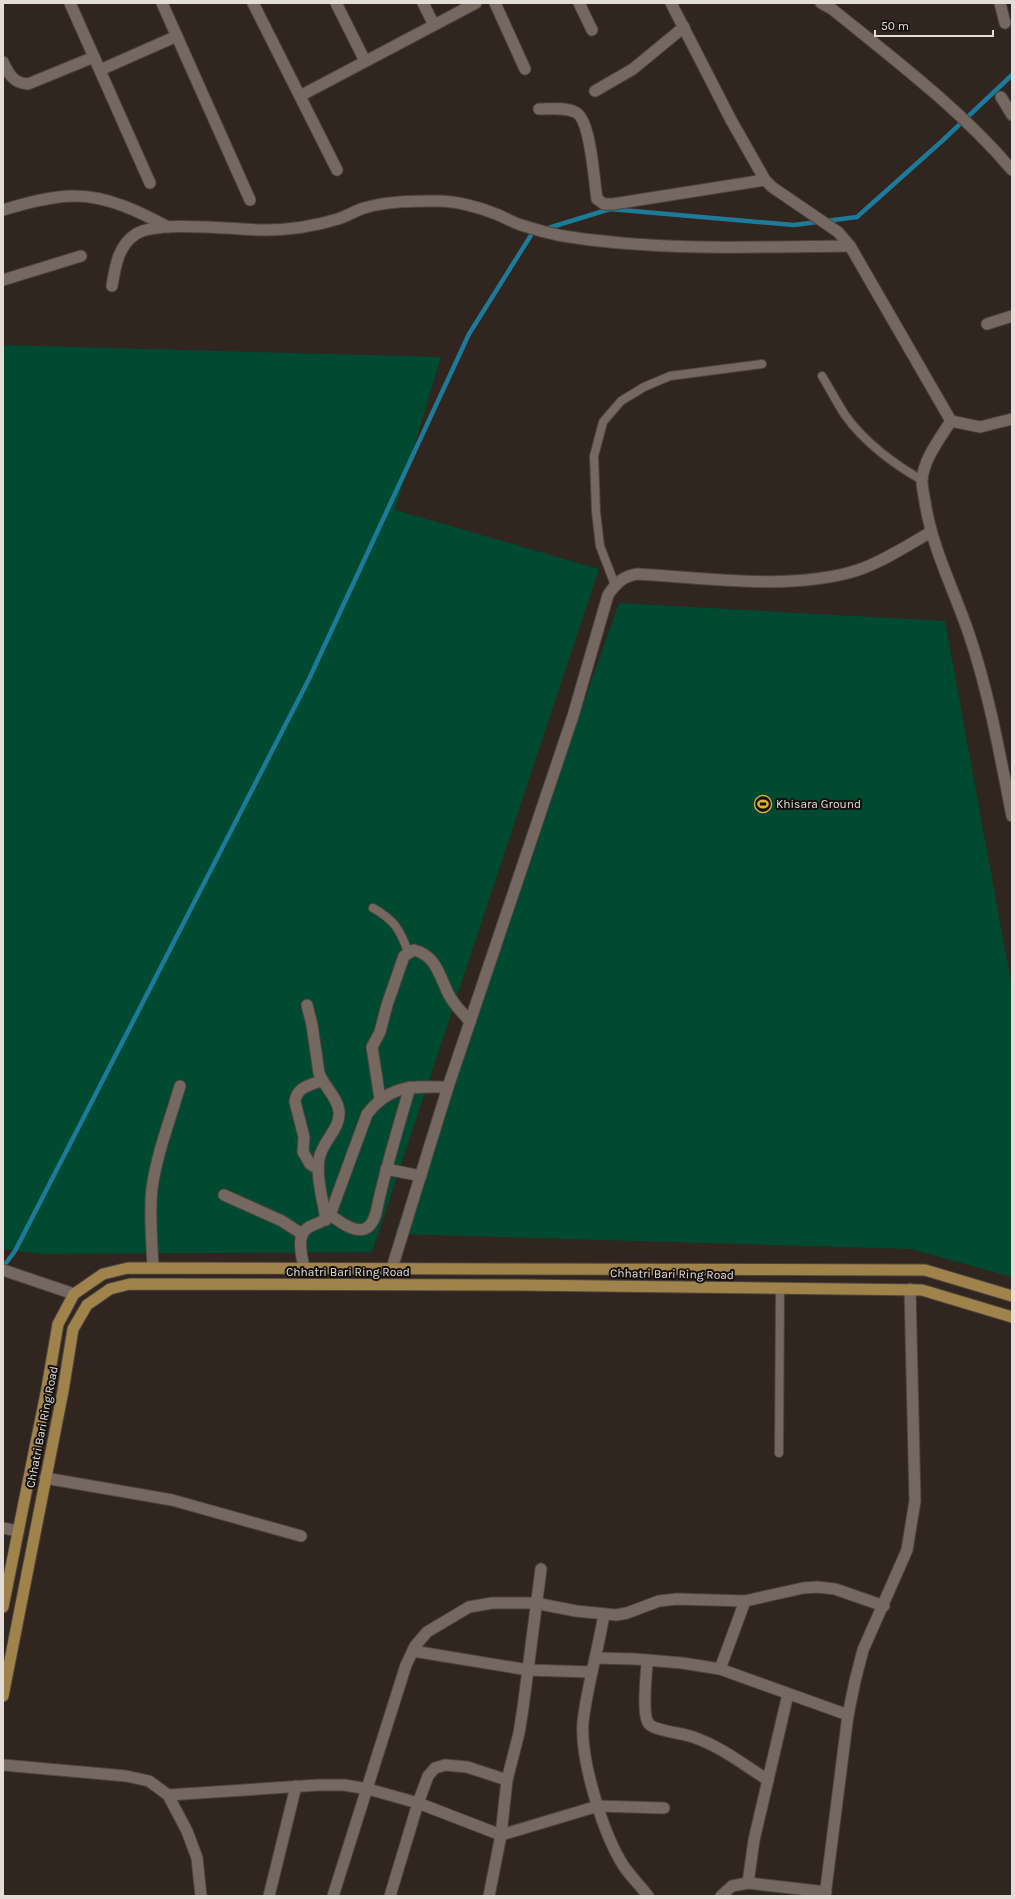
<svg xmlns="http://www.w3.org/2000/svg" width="1015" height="1899" font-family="Karla,sans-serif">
	<rect width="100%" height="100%" fill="#30251f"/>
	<!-- green -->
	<g fill="#004a31">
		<polygon points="3,345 441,357 395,510 599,569 372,1252 41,1254 3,1249"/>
		<polygon points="619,603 945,621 1012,988 1012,1277 911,1249 395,1234"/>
	</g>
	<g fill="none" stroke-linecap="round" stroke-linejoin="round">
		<!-- stream -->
		<g stroke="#1d7a98" stroke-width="4.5">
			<polyline points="545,229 610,209 794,225 857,217 942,141 1012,75"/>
			<polyline points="3,1267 15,1251 309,679 469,334 533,232 536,231"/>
		</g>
		<!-- service casing -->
		<g stroke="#4d443e" stroke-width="10">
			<g id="service">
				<path d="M822 376C830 389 837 403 845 415 864 442 895 465 922 480"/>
				<polyline points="615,585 600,546 596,512 594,456 603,422 621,401 644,387 670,376 762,364"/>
				<path d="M373 908C394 920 400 929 408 952"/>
				<polyline points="779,1453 780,1288"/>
			</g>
		</g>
		<!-- minor casing -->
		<g stroke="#4d443e" stroke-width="13">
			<g id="minor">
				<polyline points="70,3 150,183"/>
				<polyline points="162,3 250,200"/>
				<polyline points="253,3 337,170"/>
				<polyline points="336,3 365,61"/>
				<polyline points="423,3 434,25"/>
				<polyline points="495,3 525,69"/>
				<polyline points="579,3 592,30"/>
				<polyline points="671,3 731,120 765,180 772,187 838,232 850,246 951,421 980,427 1012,419"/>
				<path d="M821 3 832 9C895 60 960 109 1012 170"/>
				<polyline points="1000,3 1005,23"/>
				<path d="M3 62C9 74 13 83 28 84L94 57"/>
				<polyline points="100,70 177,36"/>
				<polyline points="595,91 633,69 684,27"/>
				<polyline points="300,96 476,3"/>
				<polyline points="1001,97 1012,115"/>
				<path d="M539 109C550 109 565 107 575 112 591 118 594 182 597 199L604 204H613L765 180"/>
				<path d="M3 210C26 203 51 196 75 196 108 196 140 212 168 227"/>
				<polyline points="3,280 81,256"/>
				<path d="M112 286C115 268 118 245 136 234 159 220 235 230 265 230 289 230 315 226 338 219 347 216 355 211 364 208 387 201 414 201 438 201 456 201 479 207 496 214 504 217 512 222 521 225 537 230 554 235 570 237 663 251 757 247 850 246"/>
				<polyline points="987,324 1012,316"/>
				<path d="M951 421C940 438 923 460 922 481 922 488 924 495 925 502 932 548 954 590 969 634 989 693 1000 755 1012 816"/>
				<path d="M307 1005 312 1025 319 1073C324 1087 337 1096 339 1111 341 1129 322 1141 319 1159 316 1178 323 1200 326 1220"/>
				<path d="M380 1099 372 1047 380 1032 387 1005 404 956 414 950C437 956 439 976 449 995 454 1005 463 1013 470 1022"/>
				<path d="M318 1169 310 1164 303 1152 304 1137 295 1102C296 1088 309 1085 321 1081"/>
				<polyline points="386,1169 421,1176"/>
				<polyline points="224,1195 282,1221 302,1234"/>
				<path d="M330 1215C339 1221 357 1236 368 1227 376 1221 377 1207 379 1199 388 1161 399 1124 410 1087"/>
				<path d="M153 1268C152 1242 149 1214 152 1188 157 1153 170 1120 180 1086"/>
				<path d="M304 1268C302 1256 295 1235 309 1227 317 1223 324 1222 330 1215L367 1114C391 1083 413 1087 448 1087"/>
				<path d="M392 1268 448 1087 573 716 608 595C616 583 623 576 638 574 704 578 794 591 858 570 884 561 908 545 931 532"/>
				<polyline points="45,1478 172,1500 301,1536"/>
				<polyline points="3,1528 18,1531"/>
				<path d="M604 1614C598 1651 587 1686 583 1722 580 1760 603 1833 623 1865 630 1876 640 1885 648 1896"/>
				<polyline points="413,1651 528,1670 592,1672"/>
				<polyline points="596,1658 635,1659 682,1663 720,1669 848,1715"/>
				<path d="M647 1660C647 1673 641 1715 649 1724 655 1731 683 1733 693 1737 720 1746 744 1765 768 1780"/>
				<polyline points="720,1669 745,1601"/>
				<polyline points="3,1765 126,1776 149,1781 168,1795 187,1831 197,1858 201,1896"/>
				<polyline points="168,1795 319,1785 344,1785 368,1789 418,1803 501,1835 598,1806 664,1808"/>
				<polyline points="748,1883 754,1840 788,1694"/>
				<polyline points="269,1896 296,1786"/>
				<polyline points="333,1896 406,1665 415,1646 427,1632 469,1607 492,1603 535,1603 576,1611 616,1615 627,1613 659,1601 677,1599 745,1601 803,1588 817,1587 835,1589 884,1606"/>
				<polyline points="390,1896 418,1803 428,1776 435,1768 445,1765 467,1767 507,1780"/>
				<polyline points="489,1896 501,1835 507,1780 519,1733 523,1708 541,1569"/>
				<polyline points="721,1896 732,1886 748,1883 826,1892"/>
			</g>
		</g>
		<!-- tertiary casing -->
		<g stroke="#4d443e" stroke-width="13">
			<g id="tertiary">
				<polyline points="3,1270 74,1294"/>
				<polyline points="825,1896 848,1715 855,1681 863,1650 907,1550 915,1501 910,1289"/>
			</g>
		</g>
		<!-- primary casing -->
		<g stroke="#4d443e" stroke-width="13">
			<g id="primary">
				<polyline points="3,1607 47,1388 58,1324 74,1294 103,1274 128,1268 925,1270 1012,1296"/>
				<polyline points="3,1696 63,1391 73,1329 87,1305 110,1289 130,1284 518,1285 922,1290 1012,1317"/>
			</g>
		</g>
		<!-- service -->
		<use href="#service" stroke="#756861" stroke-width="8"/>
		<!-- minor -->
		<use href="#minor" stroke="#756861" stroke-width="11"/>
		<!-- tertiary -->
		<use href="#tertiary" stroke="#756861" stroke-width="11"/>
		<!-- primary -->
		<use href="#primary" stroke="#a0824b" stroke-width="11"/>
	</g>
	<!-- icons -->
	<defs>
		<g id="stadium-ring" transform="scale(0.9)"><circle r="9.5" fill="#14100d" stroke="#ddb133" stroke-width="1.5"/><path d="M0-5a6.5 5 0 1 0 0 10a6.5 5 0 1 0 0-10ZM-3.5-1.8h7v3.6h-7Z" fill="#ddb133"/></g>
	</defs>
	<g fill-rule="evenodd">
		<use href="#stadium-ring" x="763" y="804"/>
	</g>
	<g text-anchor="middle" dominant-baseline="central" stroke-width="4" stroke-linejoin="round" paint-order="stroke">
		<!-- poi labels -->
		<g font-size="12" fill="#e3dcd7" stroke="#14100d" text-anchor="start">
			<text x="776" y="804">Khisara Ground</text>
		</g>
		<!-- street labels -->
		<g font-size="12" fill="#e3dcd7" stroke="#14100d">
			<text x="348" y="1272">Chhatri Bari Ring Road</text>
			<text transform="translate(672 1274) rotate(1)">Chhatri Bari Ring Road</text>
			<text transform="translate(42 1427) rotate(-79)">Chhatri Bari Ring Road</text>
		</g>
	</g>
	<!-- border -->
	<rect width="1015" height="1899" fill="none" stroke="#e3dcd7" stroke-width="8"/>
	<!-- scale -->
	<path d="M875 30v6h118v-6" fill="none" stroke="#e3dcd7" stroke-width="2"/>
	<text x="881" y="30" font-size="12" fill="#e3dcd7" stroke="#14100d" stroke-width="3" paint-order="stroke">50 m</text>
</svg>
